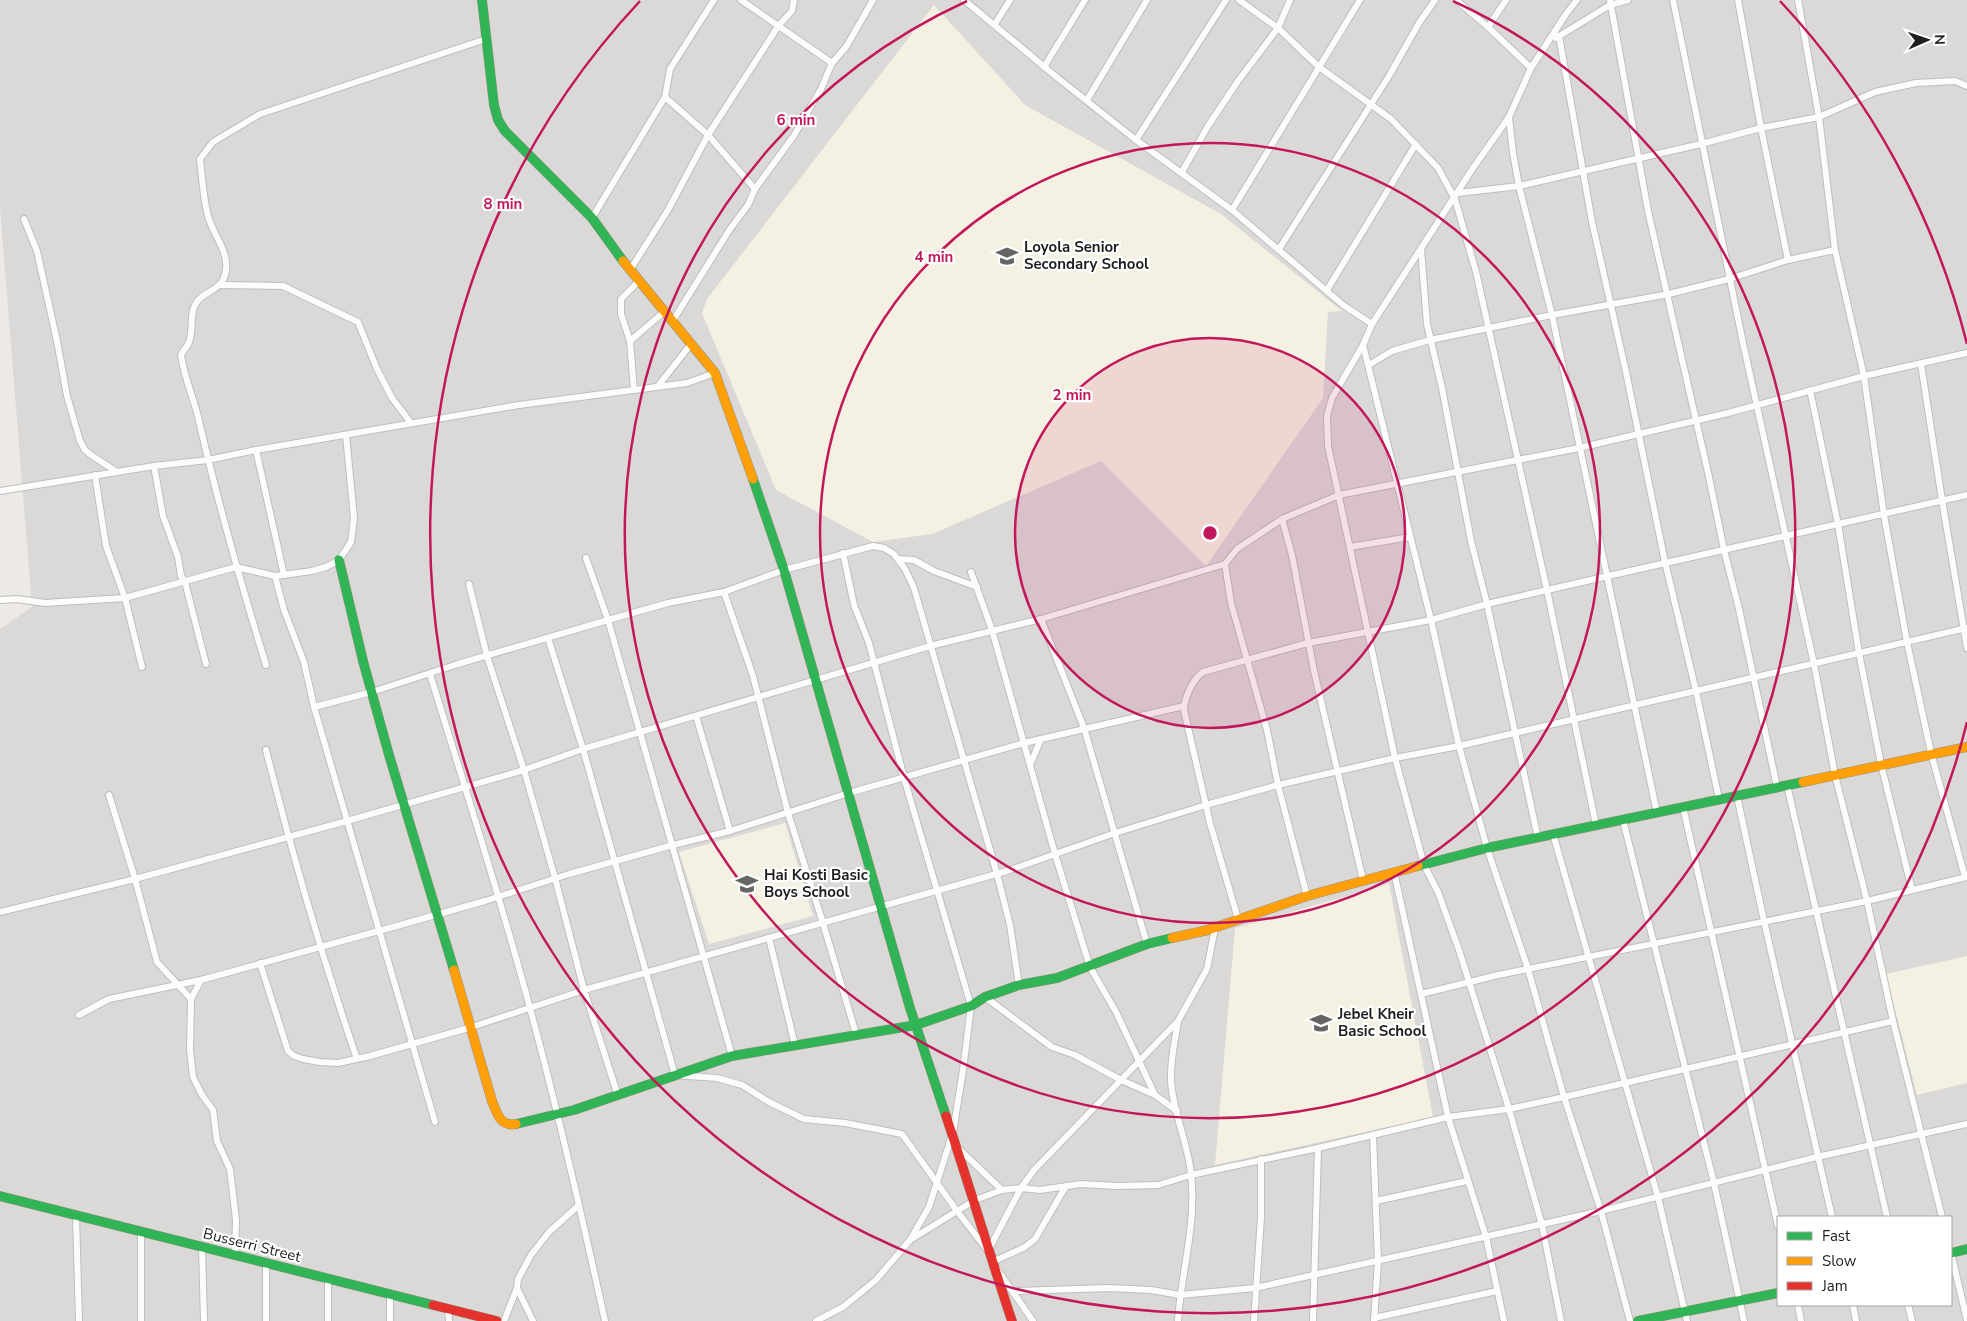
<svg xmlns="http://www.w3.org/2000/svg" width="1967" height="1321" font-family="'Nunito Sans',sans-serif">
	<rect width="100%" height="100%" fill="#ece9e6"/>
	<!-- residential -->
	<path fill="#dbd9d8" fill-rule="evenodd" d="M0 0H1967V1321H0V629L32 607 0 208ZM1778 1217H1951V1305H1778Z"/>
	<!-- education -->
	<g fill="#f5f1e2">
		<polygon points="934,5 1025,105 1221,214 1342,311 1328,312 1323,398 1206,566 1101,461 932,534 873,542 776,490 702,313 707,299"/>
		<polygon points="785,823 813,916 709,944 679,852"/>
		<polygon points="1389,884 1433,1117 1215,1165 1235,928"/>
		<polygon points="1967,956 1967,1083 1917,1095 1886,974"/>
	</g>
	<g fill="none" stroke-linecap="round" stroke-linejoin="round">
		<!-- street casing -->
		<g stroke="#bfbebd" stroke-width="8">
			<g id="street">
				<polyline points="741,0 832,63"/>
				<polyline points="964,0 1059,79 1136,140 1232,210 1343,305 1372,324 1473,168 1509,117 1531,68 1566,14 1577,0"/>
				<polyline points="1239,0 1278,28 1319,67 1391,119 1438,168 1455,199 1476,272 1547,590 1596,825"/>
				<polyline points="1456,0 1488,27 1531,68"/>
				<polyline points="1610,0 1648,211 1709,477 1724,550 1739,609 1777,787"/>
				<polyline points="1673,0 1743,343 1814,664 1835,775 1867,901 1893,1021"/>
				<polyline points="1738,0 1761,128 1788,260"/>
				<polyline points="1798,0 1819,117 1835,250 1864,376 1884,515 1907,642 1931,753 1965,877"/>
				<polyline points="995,24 1010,0"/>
				<polyline points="1488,27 1506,0"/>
				<polyline points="1559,36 1592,222 1626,372 1665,562 1696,691 1719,799"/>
				<polyline points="1556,38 1610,5 1628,0"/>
				<polyline points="1044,67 1085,0"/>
				<polyline points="665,97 708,135 755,189"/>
				<polyline points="1087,100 1147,0"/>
				<polyline points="1509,117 1513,153 1519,186 1552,315 1657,813"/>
				<polyline points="1136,140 1226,0"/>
				<polyline points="1182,172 1208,126 1238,81 1278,28 1290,0"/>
				<polyline points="1458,193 1519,186 1701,144 1761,128 1819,117 1875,92 1916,83 1955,81 1967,86"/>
				<polyline points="1232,210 1360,0"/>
				<polyline points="592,218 665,97 670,69 714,0"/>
				<polyline points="24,219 37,251 57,341 67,396 80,441 85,450 91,455 117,472"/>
				<polyline points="1279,249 1389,76 1419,23 1435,0"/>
				<polyline points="1421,249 1427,324 1442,388 1471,541 1487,604 1538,838"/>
				<polyline points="630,270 668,210 708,135 779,25 792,11 794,0"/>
				<polyline points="220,285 283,286 358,322 377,369 392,398 411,423"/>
				<polyline points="1327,290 1416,144"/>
				<polyline points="672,322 730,229 748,205 755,189 793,137 821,89 832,63 846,47 873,0"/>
				<polyline points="1372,324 1363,345 1332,398 1327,416 1328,446 1395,758 1424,865 1438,892 1459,950 1509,1109 1542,1225 1561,1321"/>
				<polyline points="630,341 664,312"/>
				<polyline points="1363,345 1431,620 1459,746 1487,848 1528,969 1564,1097 1601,1211 1630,1321"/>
				<polyline points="1921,364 1942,500 1967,648"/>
				<polyline points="1369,365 1392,351 1430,340 1552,315 1669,294 1729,279 1788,260 1835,250"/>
				<polyline points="658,386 691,344"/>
				<polyline points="634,390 630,341 621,314 621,299 639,281"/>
				<polyline points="1810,390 1838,524 1859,653 1881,764 1912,890"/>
				<polyline points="256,450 284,575"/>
				<polyline points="154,466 163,516 178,557 181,576 185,582 206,664"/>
				<polyline points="95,475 106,546 125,598 142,667"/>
				<polyline points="0,491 154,466 208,460 256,450 519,405 687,383 715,373"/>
				<polyline points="1282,519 1237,549 1225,564 1231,603 1267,730 1278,785 1307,896"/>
				<polyline points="1350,547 1410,537"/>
				<polyline points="586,558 608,620 732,1056"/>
				<polyline points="898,559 914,560 934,571 977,587"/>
				<polyline points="971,572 992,630 1055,854 1090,967 1116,1012 1155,1095"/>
				<polyline points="275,576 284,610 304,662 314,707 435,1122"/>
				<polyline points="469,584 487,656 524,770 555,878 584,990 618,1096"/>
				<polyline points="724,592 753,676 788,813 823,923 856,1034"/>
				<polyline points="0,600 17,599 45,603 125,598 236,567 275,576 312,571 326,567 339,560 351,542 354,518 346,435"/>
				<polyline points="1041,619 1084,728 1147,944"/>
				<polyline points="548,638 583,749 675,1075 717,1078 742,1085 769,1102 804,1119 845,1123 902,1134 957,1211 988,1251 1021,1188 1034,1170 1178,1021 1207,969 1215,928"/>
				<path d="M266 665C241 584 218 503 199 421 194 398 184 378 181 355 183 350 188 346 189 342 194 330 189 316 195 305 201 292 218 291 223 280 235 255 211 235 207 212 203 195 202 176 200 159L213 142 260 114 486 39"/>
				<path d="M430 674C464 785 500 896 530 1008 558 1111 582 1216 605 1321"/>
				<polyline points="314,707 372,692 458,664 608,620 668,603 724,592 784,570 873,546 884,548 894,554 905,569 914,588 997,874 1010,925 1019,985"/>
				<polyline points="696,716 730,831"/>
				<path d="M266 750C292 854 322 957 357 1059"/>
				<polyline points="1030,765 1041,739"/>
				<polyline points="1787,785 1887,1217"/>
				<polyline points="109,795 135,879 157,962 191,999 190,1050 193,1077 202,1095 213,1110 217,1141 230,1169 236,1220 235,1255"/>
				<polyline points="1737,796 1764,921 1832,1217"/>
				<polyline points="1683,807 1778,1226"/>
				<polyline points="1623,820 1714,1183 1744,1321"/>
				<polyline points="1553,834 1658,1197 1687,1321"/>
				<polyline points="1394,872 1448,1117 1486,1237 1504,1321"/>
				<polyline points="1363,880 1314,671 1292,555 1282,519 1339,495 1579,448 1728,413 1864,376 1967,353"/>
				<polyline points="0,912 135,879 347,821 524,770 583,749 930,646 1041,619 1225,564"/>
				<path d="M1238 919 1210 823 1184 710C1184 698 1193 679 1203 672L1308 643 1431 620 1487 604 1608 576 1967 495"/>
				<polyline points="769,938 795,1045"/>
				<polyline points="260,963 288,1051 294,1056 303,1059 320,1062 338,1063 370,1056 472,1027 584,990 1007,871 1115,833 1206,805 1278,785 1395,758 1459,746 1967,628"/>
				<polyline points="1421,994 1498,975 1867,901 1967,877"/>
				<polyline points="985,997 1052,1047 1075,1055 1121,1080 1155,1095 1177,1111"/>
				<polyline points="191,999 201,980"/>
				<polyline points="79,1015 109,999 201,980 393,927 485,901 569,874 673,845 730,831 849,793 1024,743 1184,706"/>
				<polyline points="1373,1136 1378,1261 1374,1321"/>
				<polyline points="958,1148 1002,1190"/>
				<polyline points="1376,1201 1467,1181"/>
				<polyline points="76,1216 79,1321"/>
				<polyline points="141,1232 141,1321"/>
				<polyline points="910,1240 975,1200 1002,1190 1021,1188 1040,1190 1081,1184 1118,1186 1158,1185 1191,1175 1318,1148 1448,1117 1509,1109 1564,1097 1893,1021 1942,1217"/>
				<polyline points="202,1247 204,1321"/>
				<polyline points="1951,1253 1967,1320"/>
				<polyline points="266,1263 266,1321"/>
				<polyline points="328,1278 328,1321"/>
				<polyline points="517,1288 533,1321"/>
				<polyline points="1014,1291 1109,1288 1151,1290 1180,1295 1255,1288 1601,1211 1817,1157 1967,1124"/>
				<polyline points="390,1294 390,1321"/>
				<polyline points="1798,1305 1801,1321"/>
				<polyline points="1853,1305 1856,1321"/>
				<polyline points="1908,1305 1912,1321"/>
				<polyline points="448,1308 449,1321"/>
				<polyline points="1374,1318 1497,1291"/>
				<polyline points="504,1321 517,1288 518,1279 531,1255 549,1232 579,1205"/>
				<polyline points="816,1321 843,1307 876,1280 910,1240 929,1207 953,1132 963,1070 971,1006 904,778 869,643 854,605 843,553"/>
				<polyline points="1033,1321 992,1262 1025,1247 1035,1239 1066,1186"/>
				<path d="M1178 1321C1181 1272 1197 1224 1191 1174 1188 1143 1173 1113 1171 1081 1170 1061 1175 1041 1178 1021"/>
				<polyline points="1254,1321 1261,1217 1261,1159"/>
				<polyline points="1313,1321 1318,1148"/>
			</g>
		</g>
		<!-- fast casing -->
		<g stroke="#959280" stroke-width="10">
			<g id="fast">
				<polyline points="482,0 494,105 498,120 505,131 592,218 623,261"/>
				<polyline points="753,479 784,570 910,1008 946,1116"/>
				<polyline points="339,560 363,661 389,755 454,970"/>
				<polyline points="1418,866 1487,848 1803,782"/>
				<polyline points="516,1124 574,1110 732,1056 916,1025 971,1006 985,997 1019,985 1057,978 1147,944 1172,938"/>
				<polyline points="0,1196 433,1305"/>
				<polyline points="1951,1253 1967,1249"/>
				<polyline points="1638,1321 1778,1293"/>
			</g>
		</g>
		<!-- slow casing -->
		<g stroke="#959280" stroke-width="10">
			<g id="slow">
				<polyline points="623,261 715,373 753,479"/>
				<polyline points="1803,782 1967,747"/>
				<polyline points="1172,938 1208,930 1307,896 1418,866"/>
				<path d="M454 970 492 1101C497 1113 500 1127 516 1124"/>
			</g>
		</g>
		<!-- jam casing -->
		<g stroke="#959280" stroke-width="10">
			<g id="jam">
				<path d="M946 1116C969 1184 989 1253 1012 1321"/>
				<polyline points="433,1305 497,1321"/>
			</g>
		</g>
		<!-- street -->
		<use href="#street" stroke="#fcfcfb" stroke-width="6"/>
		<!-- fast -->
		<use href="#fast" stroke="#30b455" stroke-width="9"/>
		<!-- slow -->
		<use href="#slow" stroke="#ff9f0a" stroke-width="9"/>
		<!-- jam -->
		<use href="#jam" stroke="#e5322d" stroke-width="9"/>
	</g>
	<!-- distance rings -->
	<circle cx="1210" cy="533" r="195" fill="#c2185b" fill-opacity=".12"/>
	<g fill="none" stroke="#c2185b" stroke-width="2.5">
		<circle cx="1210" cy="533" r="195"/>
		<circle cx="1210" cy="533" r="390"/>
		<path d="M1453 1A585 585 0 1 1 967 1"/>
		<path d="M1967 722A780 780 0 1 1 640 1M1780 1A780 780 0 0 1 1967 344"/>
	</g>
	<!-- icons -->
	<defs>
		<g id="school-bare" transform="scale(1.725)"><path d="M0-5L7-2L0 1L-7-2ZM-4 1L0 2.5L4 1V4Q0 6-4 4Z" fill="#666564" stroke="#fff" stroke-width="2.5" paint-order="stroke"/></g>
	</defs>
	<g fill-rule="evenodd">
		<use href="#school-bare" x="1007" y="256"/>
		<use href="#school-bare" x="747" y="884"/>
		<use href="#school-bare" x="1321" y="1023"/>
	</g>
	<g text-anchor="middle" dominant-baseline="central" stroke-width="4.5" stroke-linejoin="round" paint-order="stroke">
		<!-- poi labels -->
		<g font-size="15" font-weight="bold" fill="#1e1e1e" stroke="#fff" text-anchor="start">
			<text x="1024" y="247">Loyola Senior<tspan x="1024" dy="17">Secondary School</tspan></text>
			<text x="764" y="875">Hai Kosti Basic<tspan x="764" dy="17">Boys School</tspan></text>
			<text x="1338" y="1014">Jebel Kheir<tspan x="1338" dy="17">Basic School</tspan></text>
		</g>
		<!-- street labels -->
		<g font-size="15" fill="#1e1e1e" stroke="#fff">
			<text transform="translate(252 1245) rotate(14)">Busserri Street</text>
		</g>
	</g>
	<circle cx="1210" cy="533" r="8" fill="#c2185b" stroke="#fff" stroke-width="2.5"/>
	<g font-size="15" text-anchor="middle" font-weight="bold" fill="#c2185b" stroke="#fff" stroke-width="4.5" stroke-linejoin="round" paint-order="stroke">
		<text x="796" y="125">6 min</text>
		<text x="503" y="209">8 min</text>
		<text x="934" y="262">4 min</text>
		<text x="1072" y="400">2 min</text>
	</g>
	<!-- legend -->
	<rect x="1777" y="1216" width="175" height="90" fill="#ffffff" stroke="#a5a5a5"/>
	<rect x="1787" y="1232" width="25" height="8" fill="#30b455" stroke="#a5a5a5"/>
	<text x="1822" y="1241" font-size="15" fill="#1e1e1e">Fast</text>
	<rect x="1787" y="1257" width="25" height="8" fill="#ff9f0a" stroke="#a5a5a5"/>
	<text x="1822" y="1266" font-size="15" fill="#1e1e1e">Slow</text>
	<rect x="1787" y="1282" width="25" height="8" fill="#e5322d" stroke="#a5a5a5"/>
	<text x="1822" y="1291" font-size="15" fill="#1e1e1e">Jam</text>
	<!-- north arrow -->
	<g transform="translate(1927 40) rotate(88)" stroke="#ffffff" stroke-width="4" paint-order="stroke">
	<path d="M0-4L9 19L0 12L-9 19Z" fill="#1e1e1e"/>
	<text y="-8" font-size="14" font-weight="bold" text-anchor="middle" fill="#1e1e1e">N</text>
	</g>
</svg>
